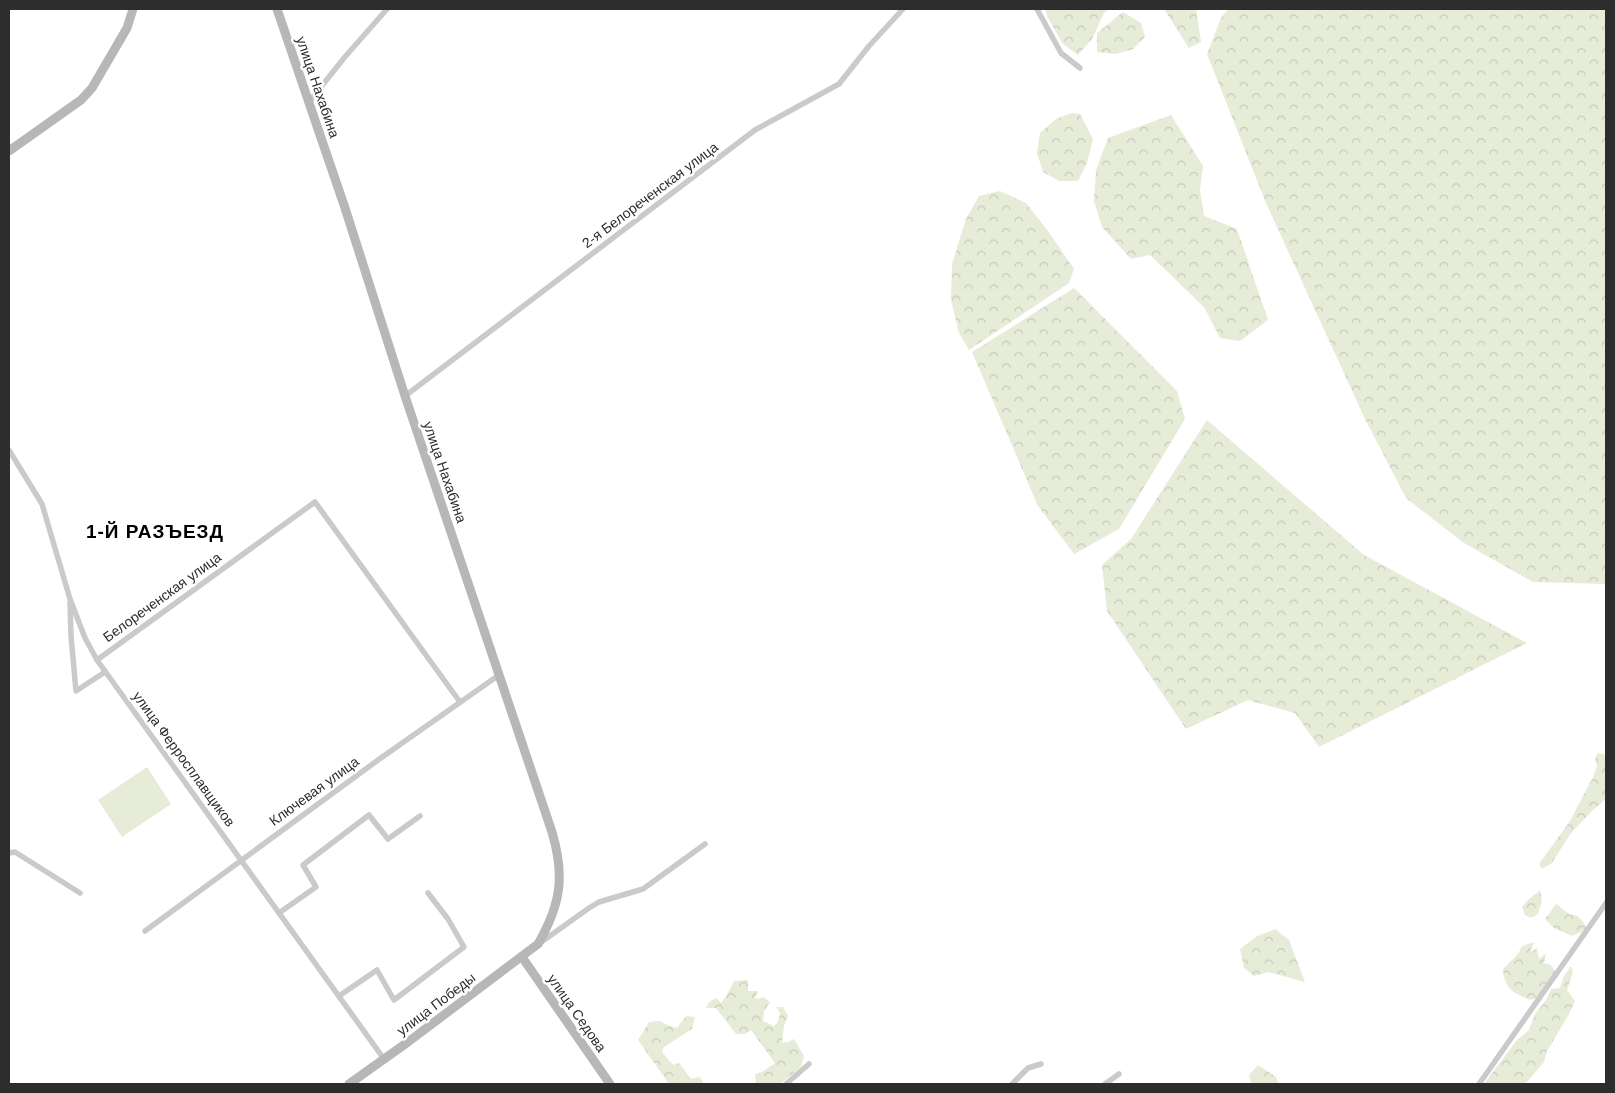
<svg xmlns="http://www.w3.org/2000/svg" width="1615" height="1093" font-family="Helvetica,sans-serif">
	<defs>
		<pattern id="forest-crowns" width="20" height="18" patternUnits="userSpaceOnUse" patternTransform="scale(1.25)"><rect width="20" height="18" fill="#e6ecd8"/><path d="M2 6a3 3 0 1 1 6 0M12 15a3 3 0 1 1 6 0" fill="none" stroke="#c6cbba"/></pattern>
	</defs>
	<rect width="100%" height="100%" fill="#fff"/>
	<!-- forest -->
	<g fill="url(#forest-crowns)">
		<polygon points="1045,9 1109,9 1104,13 1092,39 1078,55 1063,44 1048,18"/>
		<polygon points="1164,9 1196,9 1201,42 1189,48"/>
		<polygon points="1228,9 1606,9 1606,584 1533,582 1464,543 1406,498 1365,419 1266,203 1207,54 1221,18"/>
		<polygon points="1123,12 1141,23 1145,37 1133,49 1116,54 1097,52 1097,33"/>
		<polygon points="1072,113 1080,114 1093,139 1087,163 1078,181 1059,181 1043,172 1037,153 1040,133 1056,119"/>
		<polygon points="1171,115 1203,166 1200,190 1204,216 1237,229 1268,320 1240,341 1220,338 1204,307 1150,255 1131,259 1102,227 1094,201 1096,170 1108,138"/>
		<polygon points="1000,191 1026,203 1048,231 1074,269 1069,283 969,350 959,333 951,300 952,264 966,219 979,196"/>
		<polygon points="1074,288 1177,391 1185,419 1119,529 1074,554 1038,506 972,352"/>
		<polygon points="1207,420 1364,555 1527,643 1319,747 1295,713 1248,700 1186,729 1107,611 1102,565 1131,539"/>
		<polygon points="1598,753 1606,755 1606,799 1593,810 1571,833 1552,863 1542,869 1539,864 1570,821 1593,777 1597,766 1595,759"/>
		<polygon points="1540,890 1542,900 1538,914 1531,918 1525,915 1522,907 1528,900"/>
		<polygon points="1556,904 1569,914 1578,916 1587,927 1581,932 1572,936 1554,928 1545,919"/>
		<polygon points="1275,929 1289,940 1305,982 1268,972 1254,976 1244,968 1240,949 1257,936"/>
		<path d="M1534 942 1530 952 1537 948 1539 959 1546 953 1544 963 1551 965 1555 971 1538 997 1531 1000C1514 994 1504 988 1503 969 1511 960 1517 958 1522 946Z"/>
		<polygon points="1571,966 1573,972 1567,990 1575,1001 1568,1016 1547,1051 1544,1062 1525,1084 1484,1084 1517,1040 1529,1030 1535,1014 1546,1000 1551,989 1560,988 1564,976"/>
		<polygon points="748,980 748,991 758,991 755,999 764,997 770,1002 764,1011 763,1021 774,1026 778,1022 780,1013 776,1007 783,1007 788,1016 784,1026 782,1043 788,1042 794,1039 804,1056 801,1067 780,1084 753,1084 756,1082 755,1074 762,1072 775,1063 751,1030 745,1034 736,1034 716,1008 706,1008 709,1002 716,998 721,1003 727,995 734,981"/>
		<polygon points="686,1016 695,1017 692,1029 664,1047 662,1052 673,1065 679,1063 691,1079 700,1077 704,1084 669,1084 638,1040 649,1022 660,1021 667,1025 677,1028"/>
		<polygon points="1258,1065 1276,1077 1279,1084 1251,1084 1249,1075"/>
	</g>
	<!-- park -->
	<polygon fill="#e6ecd8" points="147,767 171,804 122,837 98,800"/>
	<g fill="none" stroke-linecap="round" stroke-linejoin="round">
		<!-- street -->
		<g stroke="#cacaca" stroke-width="5.5">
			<polyline points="1037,9 1061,53 1080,68"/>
			<polyline points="309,102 344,58 387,9"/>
			<polyline points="405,396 755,130 839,84 869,46 903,9"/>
			<polyline points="9,450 42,504 70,599 85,638 97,660 384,1059"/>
			<polyline points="70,603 71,636 76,691 105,672"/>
			<polyline points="97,660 315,502 460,702"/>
			<polyline points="9,853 15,852 80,893"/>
			<polyline points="279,913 316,887 303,865 369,815 388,839 420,816"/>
			<polyline points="145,931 378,760 499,675"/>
			<polyline points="540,943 589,908 599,902 643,889 705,844"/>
			<polyline points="339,996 377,970 394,1000 464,947 448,919 428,893"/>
			<polyline points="786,1084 809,1064"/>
			<polyline points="1012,1084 1028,1068 1041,1064"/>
			<polyline points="1105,1084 1119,1074"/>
			<polyline points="1479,1084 1606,903"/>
		</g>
		<!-- secondary -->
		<g stroke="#b7b7b7" stroke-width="9">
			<path d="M277 9 345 208 405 396 552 832C565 876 561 904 538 944L408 1042 349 1084"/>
			<polyline points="9,151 81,100 92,88 127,28 133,9"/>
			<polyline points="522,957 610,1084"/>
		</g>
	</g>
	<g text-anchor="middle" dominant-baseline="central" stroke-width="5" stroke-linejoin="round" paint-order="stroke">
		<!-- street labels -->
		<g font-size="14" fill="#2d2d2d" stroke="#fff">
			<text transform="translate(318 87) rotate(71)">улица Нахабина</text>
			<text transform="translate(650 195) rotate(-37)">2-я Белореченская улица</text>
			<text transform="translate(445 472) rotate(71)">улица Нахабина</text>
			<text transform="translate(162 597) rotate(-36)">Белореченская улица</text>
			<text transform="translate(184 759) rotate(54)">улица Ферросплавщиков</text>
			<text transform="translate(314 791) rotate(-36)">Ключевая улица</text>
			<text transform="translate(436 1004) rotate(-37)">улица Победы</text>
			<text transform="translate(577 1013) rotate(55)">улица Седова</text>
		</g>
		<!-- district labels -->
		<g font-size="19" font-weight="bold" letter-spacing="1" fill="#000" stroke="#fff">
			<text x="155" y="531">1-Й РАЗЪЕЗД</text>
		</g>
	</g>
	<!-- border -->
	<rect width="1615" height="1093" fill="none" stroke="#2d2d2d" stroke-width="20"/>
</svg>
